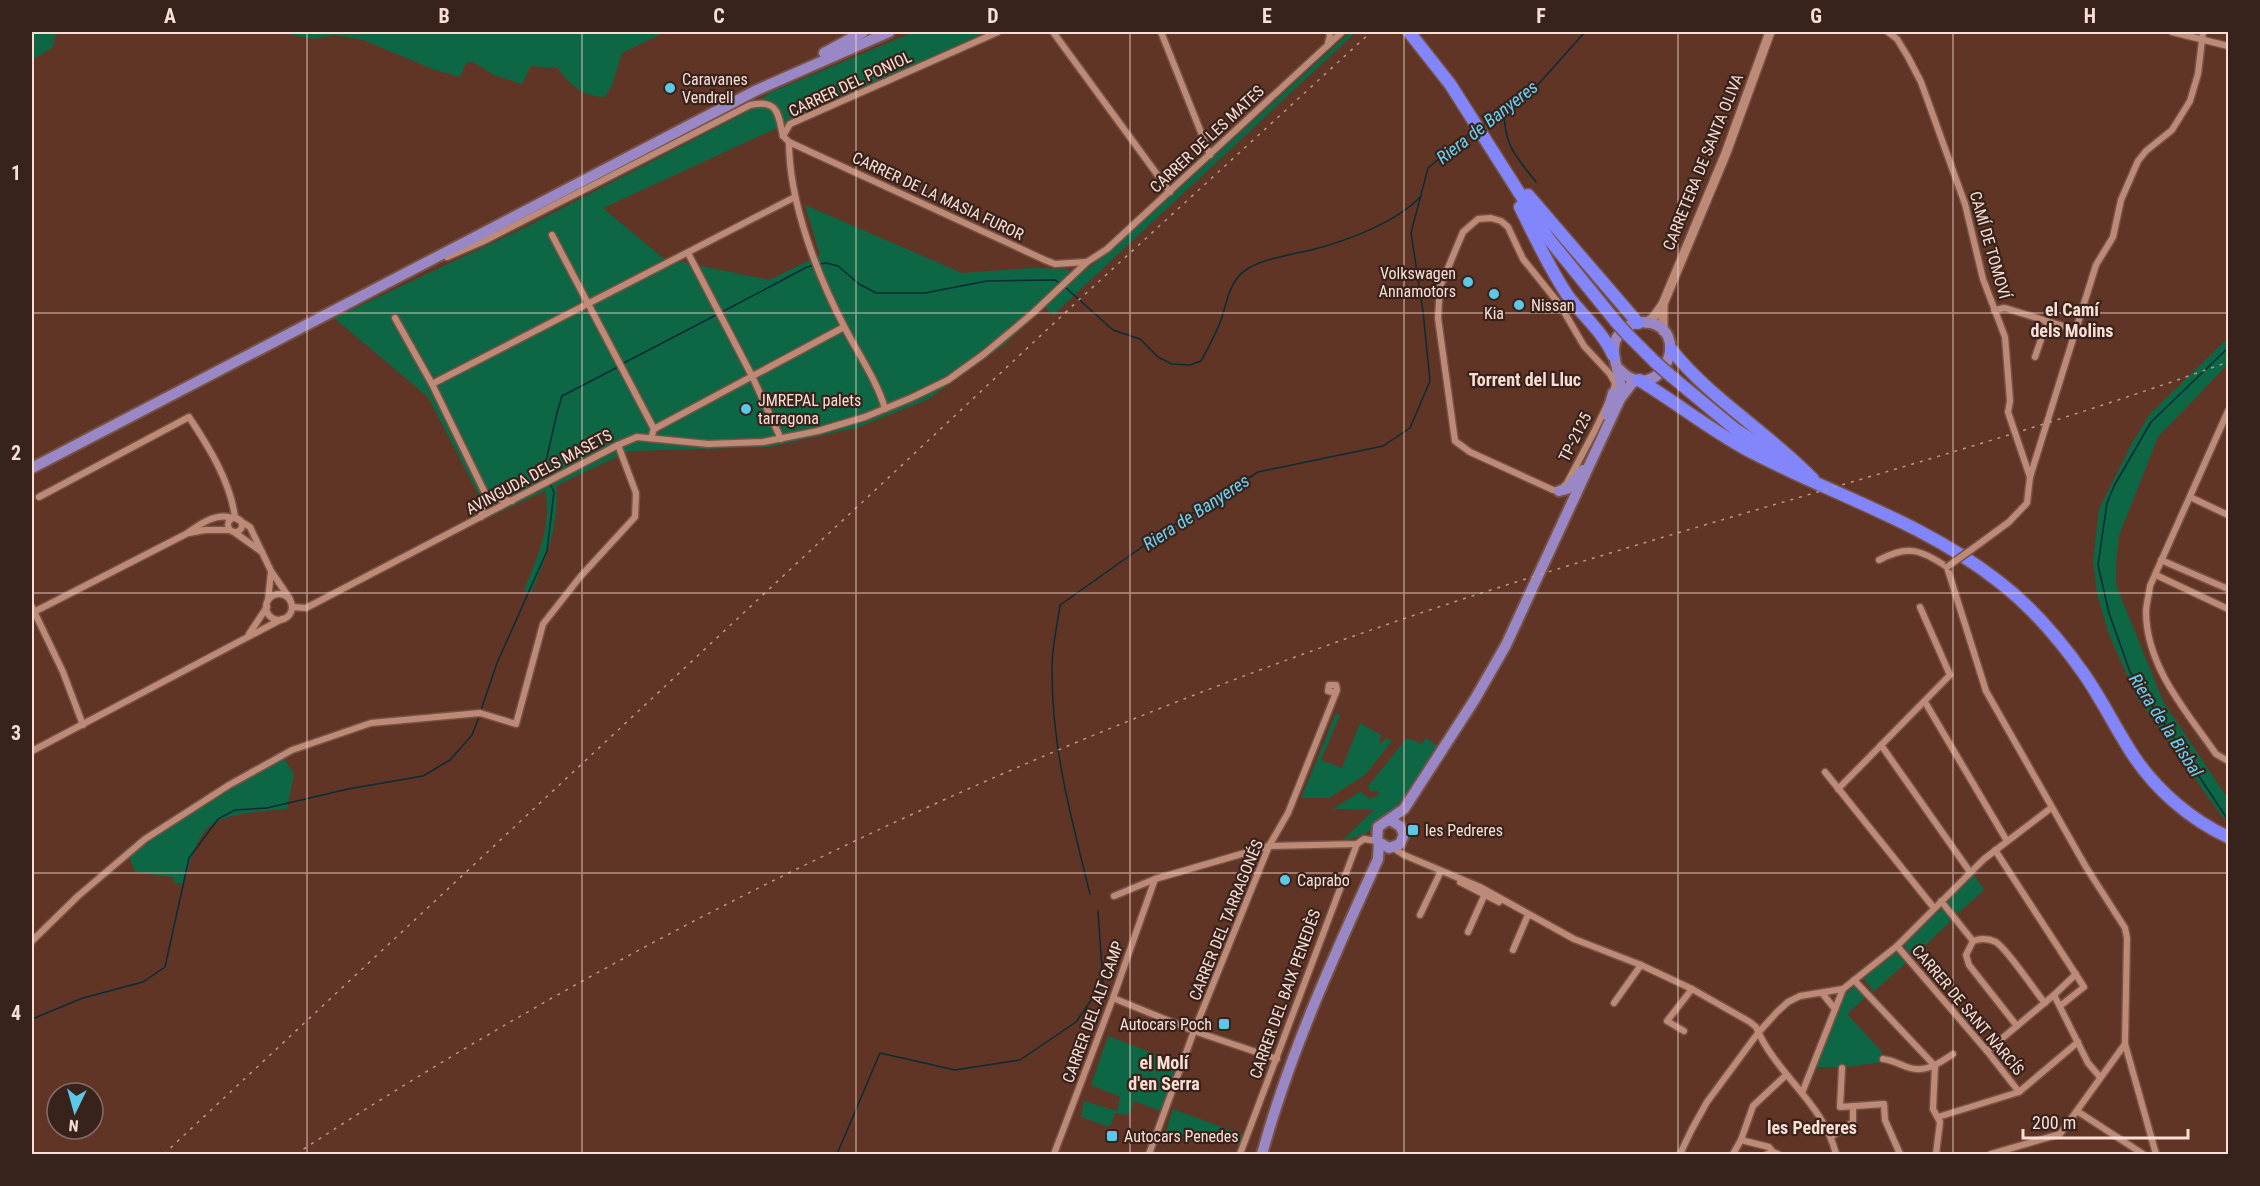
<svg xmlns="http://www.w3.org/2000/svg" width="2260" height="1186" font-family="'Roboto Condensed',sans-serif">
	<rect width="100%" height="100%" fill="#613526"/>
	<!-- green -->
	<g fill="#0d6744">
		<polygon points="32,32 57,32 52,48 32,60"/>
		<path d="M293 32H665L622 53 612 85 605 97C581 96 572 86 557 68L531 66 522 84 494 75 473 62 466 63 460 77 435 70 363 40 335 35 314 39 291 35Z"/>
		<path d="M914 32H986L603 208 663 258 769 280 820 255 805 205 962 273 1034 268 1068 269 1075 278 1112 250 1350 32H1356L1053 315 1045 307 1004 345 927 400 856 428 770 447 629 451 556 486C560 524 546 559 531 593L524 590C536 561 553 523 545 491L490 517 428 397 334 318 526 227 743 114 769 93Z"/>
		<polygon points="2228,338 2228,364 2158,437 2119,536 2116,563 2116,585 2163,701 2228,799 2228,819 2223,818 2138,699 2109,635 2097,594 2093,561 2099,509 2132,443 2150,414"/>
		<polygon points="1336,713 1340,715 1321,760 1342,768 1360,723 1381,735 1379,742 1383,743 1385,738 1392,741 1365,775 1329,798 1301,798"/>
		<path d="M1407 738 1422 744 1426 738 1437 746C1419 776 1382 840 1344 839L1374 810 1333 809 1361 791 1364 796 1366 795 1370 799 1379 795 1377 790 1371 792 1368 786Z"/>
		<path d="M283 757 294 774 287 809C263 812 232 811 211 825 197 834 188 868 183 883H174L173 877 135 872 129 856C174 816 230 786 283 757Z"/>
		<polygon points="1974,875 1984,890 1957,914 1947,902"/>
		<polygon points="1940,909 1943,909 1952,920 1913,957 1905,947 1905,944"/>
		<polygon points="1896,953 1900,953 1907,962 1873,992 1864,978"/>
		<polygon points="1855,985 1867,996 1847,1014 1882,1052 1883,1062 1847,1067 1816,1067 1845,995"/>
		<polygon points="1108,1036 1178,1063 1160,1111 1134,1101 1129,1115 1115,1113 1110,1127 1081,1117 1084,1101 1117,1111 1120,1097 1091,1085"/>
		<polygon points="1173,1109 1243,1135 1239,1145 1205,1132 1201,1144 1166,1131"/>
	</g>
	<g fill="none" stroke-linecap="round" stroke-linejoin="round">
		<!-- stream -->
		<g stroke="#092c35" stroke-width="1.5">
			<path d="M1504 109C1504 146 1515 155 1536 182"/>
			<polyline points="1483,124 1534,89 1585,32"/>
			<polyline points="820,264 826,263 838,266 859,284 876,293 925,293 987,281 1055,280 1061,284"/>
			<path d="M1065 287 1113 330 1140 339 1158 357 1172 364 1190 365 1201 361C1208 348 1216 334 1221 320 1226 306 1228 289 1238 277 1252 259 1293 255 1315 249 1349 240 1397 222 1421 196"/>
			<polyline points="720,313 807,267 815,265"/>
			<polyline points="2228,348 2151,422 2114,486 2107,503 2098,565 2109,613 2130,672 2228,820"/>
			<polyline points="622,364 716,315"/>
			<polyline points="548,478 544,470 557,413 562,396 618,367"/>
			<polyline points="481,710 497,663 547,551 554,492 550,483"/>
			<path d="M1090 894C1072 821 1052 749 1052 673 1051 651 1057 627 1060 605L1166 530 1258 472 1383 446 1410 428 1430 381 1423 311 1411 233 1428 168 1474 130"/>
			<polyline points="32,1019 83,998 143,982 165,967 189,858 218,819 235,810 267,808 348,789 423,776 450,760 472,735 479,717"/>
			<polyline points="837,1154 880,1053 955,1070 1020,1060 1076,1022 1103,983 1098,911"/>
		</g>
		<!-- street casing -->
		<g stroke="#775244" stroke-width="9">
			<g id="street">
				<polyline points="1053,32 1170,192"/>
				<polyline points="1161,32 1210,155"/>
				<polyline points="1888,32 1897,39 1908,57 1921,82 1965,204 1983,279 2005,337 2010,401 2008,412 2030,477"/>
				<polyline points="2172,32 2228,46"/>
				<polyline points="1328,43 1330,36 1329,32"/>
				<polyline points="783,136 789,142 1045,260 1055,264 1086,262"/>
				<polyline points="783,136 790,124 998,32"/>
				<path d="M789 142C789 203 818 277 846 330 858 353 879 385 885 409"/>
				<polygon points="1491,218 1501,221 1508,227 1523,259 1560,305 1584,346 1610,374 1615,383 1613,393 1594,432 1567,483 1559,491 1553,490 1470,452 1455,441 1438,318 1440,287 1463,232 1478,219"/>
				<polyline points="552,235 654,429"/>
				<polyline points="688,253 752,376 781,439"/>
				<path d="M447 257 484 241 750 105C778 99 778 113 783 136"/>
				<polyline points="1994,310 2005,308 2076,330"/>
				<polyline points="395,318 432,384 485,493 481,517"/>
				<polyline points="2035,357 2047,322"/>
				<polyline points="432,384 795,197"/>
				<path d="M2228 411 2150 586C2149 595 2146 604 2146 613 2147 668 2187 712 2216 754L2228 761"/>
				<polyline points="651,438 654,429 844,327"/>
				<polyline points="485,493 497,499 512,501"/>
				<path d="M39 497 189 417C209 447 231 483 235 518"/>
				<polyline points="2190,497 2228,515"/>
				<circle cx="235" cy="525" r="7"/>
				<polyline points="237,519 250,527 271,571 290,599"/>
				<polyline points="234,532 262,552"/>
				<polyline points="189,533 205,530 230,530"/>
				<polyline points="1979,544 2009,522 2027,503 2030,477 2096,265 2113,237 2121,200 2138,161 2146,151 2172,130 2190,101 2198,74 2203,32"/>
				<path d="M1879 560C1908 545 1920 549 1947 567L1986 691 2086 867 2125 928 2127 938 2125 1044 2156 1154"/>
				<polyline points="2161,560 2228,589"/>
				<polyline points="2156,575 2228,609"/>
				<circle cx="279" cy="607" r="13"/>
				<polyline points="268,600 271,572"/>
				<polyline points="32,607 63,672 83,725"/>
				<polyline points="292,607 306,608 618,445 637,437 708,444 763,442 818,431 865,417 911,398 948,380 984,354 1033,313 1087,262 1107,249 1342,32"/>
				<path d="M32 613 186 534C200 524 216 512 233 518"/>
				<polyline points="249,634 267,607"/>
				<polyline points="1925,702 2007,841"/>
				<polyline points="1881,745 1970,872"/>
				<polyline points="32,751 282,619"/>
				<polyline points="1825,772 1934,908"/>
				<polyline points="1838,789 1950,675 1920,607"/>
				<path d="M1393 848 1404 855 1480 887 1574 939 1641 965 1692 989 1750 1022 1756 1027C1776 1075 1823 1102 1836 1154"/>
				<polyline points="1995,850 2084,987 2060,1006"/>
				<polyline points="1460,882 1499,902"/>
				<polyline points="1114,896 1155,879 1269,846 1357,844 1364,839 1377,841"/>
				<polyline points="1941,901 1973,941"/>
				<polyline points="1420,915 1441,871"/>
				<polyline points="1468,932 1484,896"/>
				<polyline points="32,941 78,896 145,839 229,785 292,750 371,723 480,713 516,724 543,624 580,577 635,517 636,493 618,445"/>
				<polyline points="1973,941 1966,955 1969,965 2017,1026"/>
				<path d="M1973 941C1981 938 1988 938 1996 942 2008 950 2034 990 2045 1003"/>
				<polyline points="1897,946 1987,1051 2019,1092"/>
				<polyline points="1513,950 1528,915"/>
				<polyline points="1854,980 1935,1066"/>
				<polyline points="1822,993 1835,1009"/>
				<polyline points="2054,995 2088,1063 2100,1077"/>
				<polyline points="1113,998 1194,1031 1277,1059"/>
				<polyline points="1614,1003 1641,965"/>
				<polyline points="1684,1031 1667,1021 1692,989"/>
				<polyline points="1987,1051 2054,995 2076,974"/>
				<path d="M1883 1059C1892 1060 1899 1064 1907 1067 1925 1074 1939 1063 1953 1054"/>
				<polyline points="1935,1066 1933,1109 1940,1122 1936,1154"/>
				<polyline points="1842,1068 1840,1107 1884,1104 1885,1120 1900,1154"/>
				<polyline points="1802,1093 1843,989"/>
				<polyline points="2077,1111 2143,1154"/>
				<polyline points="1938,1117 2019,1092 2078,1042"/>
				<polyline points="1831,1137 1853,1122 1853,1106"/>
				<polyline points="1741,1140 1769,1147 1773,1152"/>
				<polyline points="1054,1154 1113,998 1155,879"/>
				<polyline points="1149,1154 1194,1031 1269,846 1288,813 1337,690 1336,685 1329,685 1328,691 1336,693"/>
				<polyline points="1240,1154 1357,844"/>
				<polyline points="1680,1154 1692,1129 1707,1102 1758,1033 1777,1012 1788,1002 1800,996 1843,989 1897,946 1984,859 2051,808"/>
				<polyline points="1733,1154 1741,1140 1753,1106 1786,1075"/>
				<polyline points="1767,1154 1773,1152 1778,1154"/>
				<polyline points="1991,1154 2060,1134 2125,1044"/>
			</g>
		</g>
		<!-- secondary casing -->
		<g stroke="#775244" stroke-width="12">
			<g id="secondary">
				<polyline points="1646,323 1653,318 1663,304 1726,153 1770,32"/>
				<polyline points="1663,331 1663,304"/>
			</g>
		</g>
		<!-- primary casing -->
		<g stroke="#775244" stroke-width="14">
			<g id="primary">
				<polyline points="824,53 863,32"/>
				<path d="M1618 368C1659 413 1698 325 1643 322 1637 322 1631 324 1626 328 1600 345 1624 373 1621 396"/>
				<polyline points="1607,415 1613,393"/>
				<polyline points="32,468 757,90 889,32"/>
				<polyline points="1559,491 1567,489 1583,470"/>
				<polyline points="1390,820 1400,826 1404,834 1400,844 1389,848 1377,841 1378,827 1404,809 1475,699 1506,645 1620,399 1632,383 1638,380"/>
				<path d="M1262 1154C1290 1052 1334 956 1378 859L1379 843"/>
			</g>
		</g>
		<!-- highway casing -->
		<g stroke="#775244" stroke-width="15">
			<g id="highway">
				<polyline points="1409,32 1450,84 1548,238 1617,323"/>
				<polyline points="1528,195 1638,323"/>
				<path d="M1520 207C1535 237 1549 268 1568 296 1583 316 1603 332 1613 355"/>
				<polyline points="1627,334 1655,362"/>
				<path d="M1671 349C1708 397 1770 434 1813 479"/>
				<polyline points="1671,376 1735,429 1783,460"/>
				<path d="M1639 380C1679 404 1715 434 1757 455 1839 497 1924 523 1998 581 2031 606 2060 640 2084 674 2102 700 2116 729 2133 755 2156 790 2191 820 2228 837"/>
			</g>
		</g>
		<!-- street -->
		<use href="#street" stroke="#bd8a78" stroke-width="6"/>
		<!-- secondary -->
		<use href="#secondary" stroke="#bd8a78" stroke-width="9"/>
		<!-- primary -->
		<use href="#primary" stroke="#9a87c6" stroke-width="10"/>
		<!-- highway -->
		<use href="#highway" stroke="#8385fa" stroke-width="12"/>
		<!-- rail -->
		<g stroke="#ba988c" stroke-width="1.5" stroke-dasharray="3 6" stroke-linecap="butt">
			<polyline points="164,1154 1082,297 1371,32"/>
			<path d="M296 1154C639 929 1015 751 1403 619 1676 526 1957 460 2228 362"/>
		</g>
		<!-- street-bridge casing -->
		<g stroke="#775244" stroke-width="9" stroke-linecap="butt">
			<polyline id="street-bridge" points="1947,567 1979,544"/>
		</g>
		<!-- highway-bridge casing -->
		<g stroke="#775244" stroke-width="15" stroke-linecap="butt">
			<g id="highway-bridge">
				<polyline points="1617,323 1627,334"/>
				<polyline points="1655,362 1671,376"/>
			</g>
		</g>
		<!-- street-bridge -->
		<use href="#street-bridge" stroke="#bd8a78" stroke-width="6"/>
		<!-- highway-bridge -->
		<use href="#highway-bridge" stroke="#8385fa" stroke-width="12"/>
	</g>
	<!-- grid -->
	<path fill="none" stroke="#faded4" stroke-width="1.5" stroke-opacity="0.55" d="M307 32V1154M582 32V1154M856 32V1154M1130 32V1154M1404 32V1154M1678 32V1154M1953 32V1154M32 313H2228M32 593H2228M32 873H2228"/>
	<!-- markers -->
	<g fill="#5cc7e7" stroke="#38231c" stroke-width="2">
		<circle cx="670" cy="88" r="6"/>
		<circle cx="1468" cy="282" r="6"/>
		<circle cx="1494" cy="294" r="6"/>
		<circle cx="1519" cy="305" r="6"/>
		<circle cx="746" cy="409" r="6"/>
		<rect x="1407" y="824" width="12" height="12" rx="3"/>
		<circle cx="1285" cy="880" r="6"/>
		<rect x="1218" y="1018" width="12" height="12" rx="3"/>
		<rect x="1106" y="1130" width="12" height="12" rx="3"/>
	</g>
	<g text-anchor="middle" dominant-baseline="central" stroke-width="4.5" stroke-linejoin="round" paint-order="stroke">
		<!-- poi labels -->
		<g font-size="16" fill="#faded4" stroke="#38231c" text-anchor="start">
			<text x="682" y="79">Caravanes<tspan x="682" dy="18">Vendrell</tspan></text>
			<text x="1456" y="273" text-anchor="end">Volkswagen<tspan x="1456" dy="18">Annamotors</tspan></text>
			<text x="1531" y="305">Nissan</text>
			<text x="1494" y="313" text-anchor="middle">Kia</text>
			<text x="758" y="400">JMREPAL palets<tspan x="758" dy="18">tarragona</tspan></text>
			<text x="1425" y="830">les Pedreres</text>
			<text x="1297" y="880">Caprabo</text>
			<text x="1212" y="1024" text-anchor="end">Autocars Poch</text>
			<text x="1124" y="1136">Autocars Penedes</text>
		</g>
		<!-- street labels -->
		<g font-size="16" fill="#faded4" stroke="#38231c">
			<text transform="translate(850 84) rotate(-25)">CARRER DEL PONIOL</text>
			<text transform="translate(1207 139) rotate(-43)">CARRER DE LES MATES</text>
			<text transform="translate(1703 162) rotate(-68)">CARRETERA DE SANTA OLIVA</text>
			<text transform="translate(938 196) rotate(25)">CARRER DE LA MASIA FUROR</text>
			<text transform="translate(1990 245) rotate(74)">CAMÍ DE TOMOVÍ</text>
			<text transform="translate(1575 437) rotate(-63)">TP-2125</text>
			<text transform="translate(539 472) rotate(-28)">AVINGUDA DELS MASETS</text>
			<text transform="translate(1226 920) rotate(-68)">CARRER DEL TARRAGONÉS</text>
			<text transform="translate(1285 994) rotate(-70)">CARRER DEL BAIX PENEDÈS</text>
			<text transform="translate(1968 1010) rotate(50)">CARRER DE SANT NARCÍS</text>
			<text transform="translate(1093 1012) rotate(-70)">CARRER DEL ALT CAMP</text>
		</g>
		<!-- water labels -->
		<g font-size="18" font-style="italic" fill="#67d3f4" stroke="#38231c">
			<text transform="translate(1487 122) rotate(-38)">Riera de Banyeres</text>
			<text transform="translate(1196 512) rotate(-33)">Riera de Banyeres</text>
			<text transform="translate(2166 725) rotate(57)">Riera de la Bisbal</text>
		</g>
		<!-- neighbourhood labels -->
		<g font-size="18" font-weight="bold" fill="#faded4" stroke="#38231c">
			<text x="2072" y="309">el Camí<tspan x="2072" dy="21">dels Molins</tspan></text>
			<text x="1525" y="379">Torrent del Lluc</text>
			<text x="1164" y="1062">el Molí<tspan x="1164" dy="21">d'en Serra</tspan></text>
			<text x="1812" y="1127">les Pedreres</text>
		</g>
	</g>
	<!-- border -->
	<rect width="2260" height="1186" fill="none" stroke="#38231c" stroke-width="66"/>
	<!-- north arrow -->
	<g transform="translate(75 1111) rotate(185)"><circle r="28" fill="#38231c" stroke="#866e66" stroke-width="1.5"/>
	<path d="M0-4.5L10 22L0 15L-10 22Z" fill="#5cc7e7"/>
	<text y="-9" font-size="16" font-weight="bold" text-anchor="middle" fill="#faded4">N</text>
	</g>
	<!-- scale -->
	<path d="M2023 1129v9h165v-9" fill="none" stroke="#faded4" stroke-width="3"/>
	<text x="2032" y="1129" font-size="18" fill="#faded4" stroke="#38231c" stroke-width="4.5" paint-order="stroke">200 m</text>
	<rect x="33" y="33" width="2194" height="1120" fill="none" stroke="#faded4" stroke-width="2"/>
	<g font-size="20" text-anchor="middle" font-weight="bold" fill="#faded4">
		<text x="170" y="23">A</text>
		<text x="444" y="23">B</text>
		<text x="719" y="23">C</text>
		<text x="993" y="23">D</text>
		<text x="1267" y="23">E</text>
		<text x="1541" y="23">F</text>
		<text x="1816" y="23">G</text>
		<text x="2090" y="23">H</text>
		<text x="16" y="180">1</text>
		<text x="16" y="460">2</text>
		<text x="16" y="740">3</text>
		<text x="16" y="1020">4</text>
	</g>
</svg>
